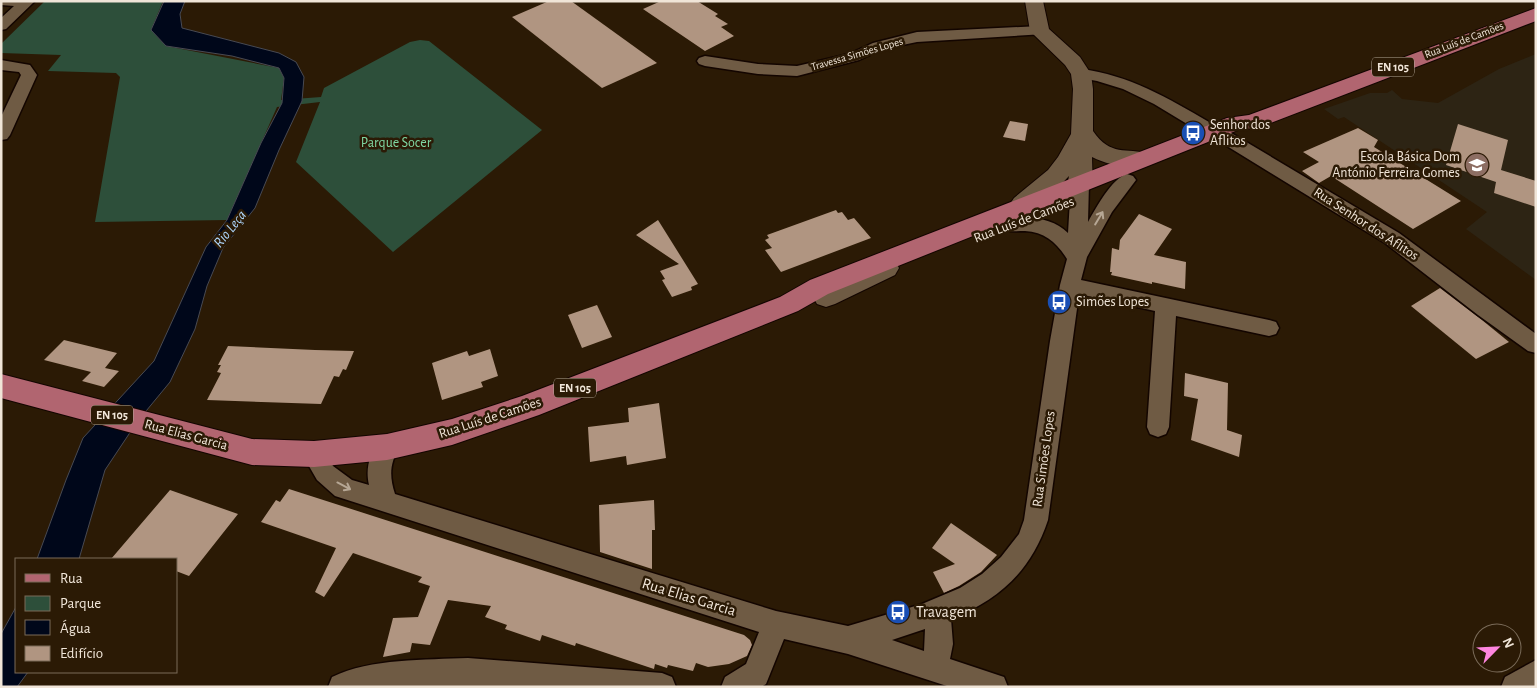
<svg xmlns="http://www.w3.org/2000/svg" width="1537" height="688" font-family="'Alegreya Sans',sans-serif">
	<rect width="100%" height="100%" fill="#2b1a05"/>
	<!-- education -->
	<polygon fill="#2d2414" points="1536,54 1536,280 1466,229 1487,212 1344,117 1338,119 1324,109 1370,93 1387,93 1392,90 1402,99 1438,103 1499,69"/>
	<!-- green -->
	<polygon fill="#2d4f3a" points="45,1 163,1 151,30 166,46 279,68 284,78 281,100 321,97 324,88 410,42 420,40 429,41 542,130 393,252 296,162 320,102 277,107 227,220 95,222 120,77 116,73 48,71 61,55 1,53 1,44"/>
	<!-- water -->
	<g fill="#00071a" stroke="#484a53">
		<polygon points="164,1 185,1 180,14 182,28 279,53 296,62 304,77 302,101 279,150 255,208 223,248 207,286 195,329 170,382 137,422 105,470 79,559 37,559 66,480 83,438 154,361 206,247 227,220 261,143 282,103 284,78 279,68 232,56 166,46 151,30"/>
		<polygon points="16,607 16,672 28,672 17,687 1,687 1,634"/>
	</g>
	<!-- building -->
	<g fill="#b09581">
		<polygon points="549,1 571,1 657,63 602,88 512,17"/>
		<polygon points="661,1 697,1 718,14 715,16 728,24 721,27 734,36 705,51 643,9"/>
		<polygon points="1010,121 1028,124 1025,141 1003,137"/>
		<polygon points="1458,124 1508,140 1501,170 1536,181 1536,207 1494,193 1496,182 1446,165"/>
		<polygon points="1358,128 1378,140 1374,147 1461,201 1413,229 1331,176 1319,183 1302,171 1319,162 1303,152"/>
		<polygon points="836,210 838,213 842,212 848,220 854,218 871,238 781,272 765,250 772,248 765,240 769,238 767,235"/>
		<polygon points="1139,214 1172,229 1154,255 1186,262 1185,289 1152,282 1152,284 1111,275 1112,272 1110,272 1112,248 1119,250 1120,240"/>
		<polygon points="658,220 698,284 691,287 692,290 672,297 662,280 665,279 660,271 679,264 636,235"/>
		<polygon points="1440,288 1482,320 1509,342 1476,359 1411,306"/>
		<polygon points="597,305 612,337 582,348 568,315"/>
		<polygon points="64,340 117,353 105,368 119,371 104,387 82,381 91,372 44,360"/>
		<polygon points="228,346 315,350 354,351 346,370 343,369 339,377 334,376 321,404 207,400 221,373 217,372 221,365 218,365"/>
		<polygon points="490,349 498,376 481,382 483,387 442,400 432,363 467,351 469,356"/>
		<polygon points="1185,373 1228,383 1227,430 1242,435 1239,457 1191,440 1198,399 1184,396"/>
		<polygon points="659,403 666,458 627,465 626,456 590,462 588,427 629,422 628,408"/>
		<polygon points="289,489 744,635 750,640 752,645 747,656 729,664 708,667 696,663 693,671 668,665 667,668 655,664 654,669 576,643 575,646 542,635 540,641 505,629 507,625 485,617 491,606 448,600 430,645 412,643 410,652 383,657 393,618 418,617 430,586 418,582 422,577 353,553 324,597 315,592 336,548 261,522 276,500 280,502"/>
		<polygon points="170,490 238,514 189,576 176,571 176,559 111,559"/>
		<polygon points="654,500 655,530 652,530 652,569 600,552 599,505"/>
		<polygon points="951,523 997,555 981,572 959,586 944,593 933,572 955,564 932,548"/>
	</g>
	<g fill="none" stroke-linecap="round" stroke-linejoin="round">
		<!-- street casing -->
		<g stroke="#130500" stroke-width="3">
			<g id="street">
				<polygon points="1,1 35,1 6,29 1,30 1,18 14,6 1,5"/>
				<polygon points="1040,26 1045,28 1048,31 1045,34 917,42 883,49 859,60 797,76 758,74 705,66 699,64 697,61 699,58 705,56 758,64 797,66 849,54 873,43 917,32"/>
				<polygon points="1,60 30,65 37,75 10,135 7,139 1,140 1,117 21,75 19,72 1,70"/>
				<path d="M1081 69C1129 75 1168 98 1209 122L1211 127H1221L1399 233 1536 334V353L1528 351 1478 315 1385 243 1209 135 1207 130H1197L1154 104 1123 89 1097 81 1075 77 1073 74 1075 71Z"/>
				<path d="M1127 174 1133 176 1136 180 1112 212 1087 257 1081 280 1269 320 1276 322 1279 328 1276 334 1269 336 1176 316 1169 427 1166 434 1158 437 1150 434 1147 427 1155 311 1079 294 1048 520C1031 571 1000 599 951 619L953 644 950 659 1004 677 1008 687H950L848 654 784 639 766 684 761 687H721L725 677 746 664 759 632 335 496 317 480 302 454 306 447 314 444 322 447 333 466 352 480 369 485C365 468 370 454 379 440L387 437 395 440 399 447C390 464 389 475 395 494L776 611 848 626 922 604 960 588 982 574 1001 557 1019 534 1024 520 1050 341 1060 285 1067 259C1057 243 1045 232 1025 231 1018 231 1012 232 1005 230L1003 225 1005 220C1026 214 1053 218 1068 233L1071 183 1074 179 1080 177 1086 179 1089 183 1088 222C1096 208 1112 178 1127 174ZM925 629 924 651 892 640Z"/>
				<path d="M468 658 662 673 672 677 676 687H328L332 677C371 658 426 660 468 658Z"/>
				<polygon points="1536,660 1536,687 1501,687 1505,677"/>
			</g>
		</g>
		<!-- secondary casing -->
		<g stroke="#130500" stroke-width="2">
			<g id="secondary">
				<path d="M1025 1H1043L1049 29 1080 57 1091 74 1093 89V131C1111 157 1125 147 1150 154L1153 159 1150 164C1131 169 1110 166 1092 157 1092 165 1093 174 1092 182 1088 199 1065 210 1050 206L1046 200 1048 197C1037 206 1028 214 1014 210L1010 204 1014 198 1048 170 1058 157 1071 134 1073 89 1071 74 1065 65 1030 31ZM1069 176C1068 186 1061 189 1053 193Z"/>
				<polygon points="886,259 895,261 899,268 895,275 835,304 826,307 817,304 813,297 817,290"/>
			</g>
		</g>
		<!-- primary casing -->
		<g stroke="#130500" stroke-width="2">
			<polygon id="primary" points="1536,8 1536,21 1260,127 1238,130 828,294 798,311 539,415 452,445 387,460 314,467 252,465 1,398 1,374 252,439 314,441 387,434 452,419 522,396 780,297 810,280 1227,118 1249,115"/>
		</g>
		<!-- street -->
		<use href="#street" fill="#6f5b44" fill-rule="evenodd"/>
		<!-- secondary -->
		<use href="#secondary" fill="#6f5b44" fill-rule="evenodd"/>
		<!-- primary -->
		<use href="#primary" fill="#b16570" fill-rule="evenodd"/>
	</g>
	<!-- one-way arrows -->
	<defs><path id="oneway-shaft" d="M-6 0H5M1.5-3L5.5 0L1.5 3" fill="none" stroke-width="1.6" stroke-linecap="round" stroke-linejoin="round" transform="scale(1.25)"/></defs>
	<g stroke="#b6a795">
		<use href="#oneway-shaft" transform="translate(1099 218) rotate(-59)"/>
		<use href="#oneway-shaft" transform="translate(344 486) rotate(28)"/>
	</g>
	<!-- icons -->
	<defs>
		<g id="bus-disc" transform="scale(1.25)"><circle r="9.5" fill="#1a4fb4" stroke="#2b1a05"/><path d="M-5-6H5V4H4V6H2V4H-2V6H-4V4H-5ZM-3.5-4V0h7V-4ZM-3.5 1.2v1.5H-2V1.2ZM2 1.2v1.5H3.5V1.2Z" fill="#fff"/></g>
		<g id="school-disc" transform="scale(1.25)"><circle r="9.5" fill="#8d6e63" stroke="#2b1a05"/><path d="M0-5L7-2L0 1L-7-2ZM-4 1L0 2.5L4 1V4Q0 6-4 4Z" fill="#fff"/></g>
	</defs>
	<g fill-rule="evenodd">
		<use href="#bus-disc" x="1193" y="133"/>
		<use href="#school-disc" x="1477" y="165"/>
		<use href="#bus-disc" x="1059" y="302"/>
		<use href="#bus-disc" x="898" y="612"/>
	</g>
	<g text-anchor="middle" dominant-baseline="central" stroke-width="5" stroke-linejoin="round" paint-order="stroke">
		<!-- far-street labels -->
		<g font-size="11" fill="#f0e5d8" stroke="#2b1a05">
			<text transform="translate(1464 40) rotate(-21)">Rua Luís de Camões</text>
			<text transform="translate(857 54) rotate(-16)">Travessa Simões Lopes</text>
		</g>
		<!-- shield labels -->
		<g fill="#2b1a05" stroke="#b5a899" stroke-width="1">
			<rect x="1372" y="57.5" width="42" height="19" rx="4"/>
			<rect x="554" y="378.5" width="42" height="19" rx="4"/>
			<rect x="91" y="405.5" width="42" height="19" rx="4"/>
		</g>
		<g font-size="12" font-weight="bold" fill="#f0e5d8">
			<text x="1393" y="67">EN 105</text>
			<text x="575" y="388">EN 105</text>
			<text x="112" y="415">EN 105</text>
		</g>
		<!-- poi labels -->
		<g font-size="14" fill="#f0e5d8" stroke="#2b1a05" text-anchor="start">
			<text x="1210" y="125">Senhor dos<tspan x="1210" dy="16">Aflitos</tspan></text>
			<text x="1460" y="157" text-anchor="end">Escola Básica Dom<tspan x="1460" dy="16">António Ferreira Gomes</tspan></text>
			<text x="1076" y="302">Simões Lopes</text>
		</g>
		<!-- park labels -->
		<g font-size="14" fill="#7fd7a3" stroke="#2b1a05">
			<text x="396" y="143">Parque Socer</text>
		</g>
		<!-- street labels -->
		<g font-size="14" fill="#f0e5d8" stroke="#2b1a05">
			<text transform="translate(1024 220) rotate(-21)">Rua Luís de Camões</text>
			<text transform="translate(1366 224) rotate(33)">Rua Senhor dos Aflitos</text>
			<text transform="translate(490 418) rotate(-18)">Rua Luís de Camões</text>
			<text transform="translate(186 435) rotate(15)">Rua Elias Garcia</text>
			<text transform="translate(1044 459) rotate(-82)">Rua Simões Lopes</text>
		</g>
		<!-- water labels -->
		<g font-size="15" font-style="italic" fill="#afd7fd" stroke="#2b1a05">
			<text transform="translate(230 229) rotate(-51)">Rio Leça</text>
		</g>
		<!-- near-street labels -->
		<g font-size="16" fill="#f0e5d8" stroke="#2b1a05">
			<text transform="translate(689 597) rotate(17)">Rua Elias Garcia</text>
		</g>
		<!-- near-poi labels -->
		<g font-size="16" fill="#f0e5d8" stroke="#2b1a05" text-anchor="start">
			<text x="916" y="612">Travagem</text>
		</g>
	</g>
	<!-- border -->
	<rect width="1537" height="688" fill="none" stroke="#f0e5d8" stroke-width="5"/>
	<!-- legend -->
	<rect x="15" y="558" width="162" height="115" fill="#2b1a05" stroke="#7a6b59"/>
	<rect x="25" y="574" width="25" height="8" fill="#b16570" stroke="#7a6b59"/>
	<text x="60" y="583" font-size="15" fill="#f0e5d8">Rua</text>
	<rect x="25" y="596" width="25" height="15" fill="#2d4f3a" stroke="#7a6b59"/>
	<text x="60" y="608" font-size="15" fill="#f0e5d8">Parque</text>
	<rect x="25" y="620" width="25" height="15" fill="#00071a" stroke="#7a6b59"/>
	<text x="60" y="633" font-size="15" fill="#f0e5d8">Água</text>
	<rect x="25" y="646" width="25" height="15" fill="#b09581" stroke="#7a6b59"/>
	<text x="60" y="658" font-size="15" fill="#f0e5d8">Edifício</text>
	<!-- north arrow -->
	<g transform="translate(1497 648) rotate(66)"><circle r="24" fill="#2b1a05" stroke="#7a6b59"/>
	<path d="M0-4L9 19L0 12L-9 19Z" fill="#fe86e0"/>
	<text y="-8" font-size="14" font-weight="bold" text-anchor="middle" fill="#f0e5d8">N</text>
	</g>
</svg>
